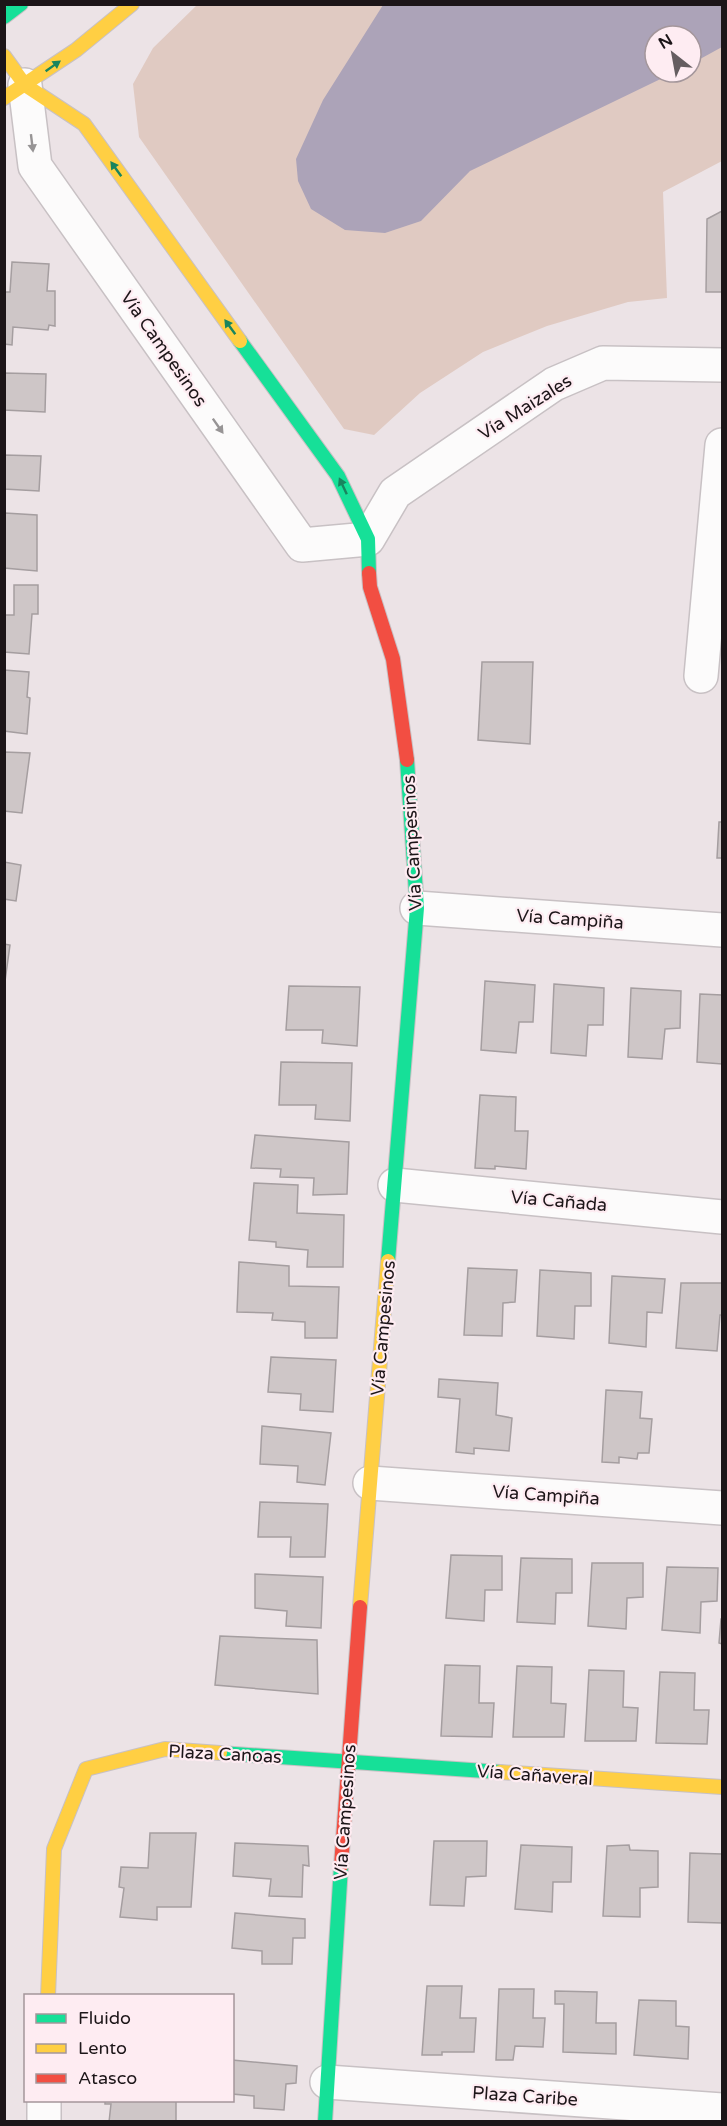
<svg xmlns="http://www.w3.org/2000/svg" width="727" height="2126" font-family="'Varela Round',sans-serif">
	<rect width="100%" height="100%" fill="#ece3e6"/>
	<!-- green -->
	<path fill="#e0cac2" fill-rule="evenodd" d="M197 5H722V161L663 192 667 298 628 302 547 326 483 352 420 393 374 435 344 429 139 137 133 84 153 48ZM655 36H691V72H655Z"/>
	<!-- water -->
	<polygon fill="#aca3b8" points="383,5 722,5 722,47 691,64 691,36 655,36 655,72 675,72 470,171 421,221 385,233 345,230 311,209 298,181 296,159 323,100"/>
	<!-- building -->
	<g fill="#cec6c7" stroke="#a59ea0" stroke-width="1.5">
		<polygon points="722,211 722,292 706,292 707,219"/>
		<polygon points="12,262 49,264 47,291 55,291 55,326 49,325 48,330 13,327 12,345 4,344 4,292 10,292"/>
		<polygon points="4,373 46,374 45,412 4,410"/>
		<polygon points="4,455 41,456 39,491 4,489"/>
		<polygon points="5,513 37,515 37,571 4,568"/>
		<polygon points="14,585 38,585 38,614 32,614 29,654 4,652 4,615 14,615"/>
		<polygon points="482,662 533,662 530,744 478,740"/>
		<polygon points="4,670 29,672 27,697 30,698 27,734 4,731"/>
		<polygon points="4,752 30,753 22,813 4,811"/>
		<polygon points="719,822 722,822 722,858 717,858"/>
		<polygon points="4,862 21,865 16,901 4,899"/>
		<polygon points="4,944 10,945 5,981 4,981"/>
		<polygon points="485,981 535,985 533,1022 519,1022 516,1053 481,1050"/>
		<polygon points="554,984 604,988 603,1025 588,1025 586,1056 551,1053"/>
		<polygon points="289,986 360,987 357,1046 322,1043 323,1030 286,1030"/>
		<polygon points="631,988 681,991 680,1028 665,1029 662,1059 628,1057"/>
		<polygon points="700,994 722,995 722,1064 697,1062"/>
		<polygon points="281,1062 352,1063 350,1121 315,1119 316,1105 279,1105"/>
		<polygon points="480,1095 516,1097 515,1131 528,1131 526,1169 495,1166 495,1169 475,1168"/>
		<polygon points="255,1135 349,1142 347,1194 313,1195 314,1178 280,1177 281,1169 251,1168"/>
		<polygon points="254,1183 298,1185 297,1213 344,1215 343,1267 307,1267 308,1250 276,1247 276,1242 249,1240"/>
		<polygon points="239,1262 289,1266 289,1286 339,1287 337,1338 305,1338 305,1322 272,1320 273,1313 237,1312"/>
		<polygon points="468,1268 517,1270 515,1302 503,1303 502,1336 464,1335"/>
		<polygon points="540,1270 591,1273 591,1306 575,1306 574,1339 537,1336"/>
		<polygon points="612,1276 665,1279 662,1313 647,1312 646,1347 609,1343"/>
		<polygon points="681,1283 722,1283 722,1315 720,1315 717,1351 676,1348"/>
		<polygon points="271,1357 336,1360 333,1412 300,1410 301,1394 268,1392"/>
		<polygon points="439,1379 498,1383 496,1415 512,1418 509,1451 474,1448 474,1454 456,1452 460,1399 438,1397"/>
		<polygon points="606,1390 642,1392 640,1418 652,1419 649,1453 638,1453 637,1459 619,1457 619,1463 602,1462"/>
		<polygon points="262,1426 331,1433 325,1485 297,1482 298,1466 260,1464"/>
		<polygon points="260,1502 328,1504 325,1557 290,1557 291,1537 258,1537"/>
		<polygon points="451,1555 502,1556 502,1590 485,1590 484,1621 446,1618"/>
		<polygon points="521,1558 572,1559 572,1593 556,1593 555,1624 517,1622"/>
		<polygon points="592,1563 643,1563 643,1597 627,1598 626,1629 588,1626"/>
		<polygon points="667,1567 718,1568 717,1601 701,1602 700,1633 662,1630"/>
		<polygon points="255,1574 323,1577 321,1628 286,1626 287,1611 255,1608"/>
		<polygon points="721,1619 722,1619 722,1644 719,1643"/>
		<polygon points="220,1636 317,1640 318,1694 215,1685"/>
		<polygon points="445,1665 480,1666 479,1703 494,1703 492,1737 441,1736"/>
		<polygon points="517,1666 552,1667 551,1703 566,1704 564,1737 513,1737"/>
		<polygon points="589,1670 624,1671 623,1707 638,1708 636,1741 585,1741"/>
		<polygon points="660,1672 695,1673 694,1710 709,1710 707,1744 656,1743"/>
		<polygon points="150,1833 196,1833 191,1907 157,1907 157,1920 120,1917 124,1888 119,1887 121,1867 148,1868"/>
		<polygon points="434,1841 487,1841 486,1876 466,1877 464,1906 430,1905"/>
		<polygon points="235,1843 308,1846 309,1866 303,1865 302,1897 269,1896 271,1879 233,1876"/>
		<polygon points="521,1845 572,1847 571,1882 553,1882 552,1912 515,1909"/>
		<polygon points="629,1845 630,1850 658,1851 658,1887 640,1888 640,1917 603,1916 607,1846"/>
		<polygon points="690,1853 722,1854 722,1923 688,1922"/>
		<polygon points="235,1913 305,1919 305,1938 293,1938 292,1964 262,1964 262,1951 232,1948"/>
		<polygon points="427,1986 462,1986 460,2018 476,2018 474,2052 442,2052 442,2055 422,2055"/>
		<polygon points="499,1989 534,1989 533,2018 545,2018 543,2047 515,2046 513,2060 496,2060"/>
		<polygon points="555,1991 597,1992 596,2023 616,2023 616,2054 563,2052 564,2004 555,2004"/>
		<polygon points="639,2000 676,2001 676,2026 689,2027 688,2059 634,2055"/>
		<polygon points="232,2060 297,2066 296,2083 286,2084 284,2110 254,2108 254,2096 232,2094"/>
		<polygon points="105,2100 176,2100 176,2122 109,2122 111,2104 105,2104"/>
	</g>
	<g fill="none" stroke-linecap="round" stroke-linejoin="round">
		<!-- street casing -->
		<g stroke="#c8c1c4" stroke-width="36">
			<g id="street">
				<polyline points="25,85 35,166 302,545 368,539 395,493 554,384 603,363 722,365"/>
				<polyline points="701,676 722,445"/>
				<polyline points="417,908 722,930"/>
				<polyline points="395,1185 722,1217"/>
				<polyline points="370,1483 722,1508"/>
				<polyline points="327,2082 722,2110"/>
				<polyline points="44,2122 44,2100"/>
			</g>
		</g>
		<!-- fast casing -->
		<g stroke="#c8c1c4" stroke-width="16">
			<g id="fast">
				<polyline points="4,17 21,4"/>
				<polyline points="240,341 338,476 368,539 369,573"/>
				<polyline points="388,1261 417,908 407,760"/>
				<polyline points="220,1753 500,1772"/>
				<polyline points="325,2122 341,1866"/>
			</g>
		</g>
		<!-- slow casing -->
		<g stroke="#c8c1c4" stroke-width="16">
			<g id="slow">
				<polyline points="4,56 25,85 84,124 240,341"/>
				<polyline points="4,98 76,50 132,4"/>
				<polyline points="360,1607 388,1261"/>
				<polyline points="500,1772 722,1787"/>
				<polyline points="48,1996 54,1849 86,1769 165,1749 220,1753"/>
			</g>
		</g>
		<!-- jam casing -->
		<g stroke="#c8c1c4" stroke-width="16">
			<g id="jam">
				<polyline points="369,573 370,587 393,659 407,760"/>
				<polyline points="341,1866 360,1607"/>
			</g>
		</g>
		<!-- street -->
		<use href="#street" stroke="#fcfbfb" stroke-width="33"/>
		<!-- fast -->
		<use href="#fast" stroke="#16e098" stroke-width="14"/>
		<!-- slow -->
		<use href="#slow" stroke="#ffcf43" stroke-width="14"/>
		<!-- jam -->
		<use href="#jam" stroke="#f24e42" stroke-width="14"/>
	</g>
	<!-- one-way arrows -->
	<defs><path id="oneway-solid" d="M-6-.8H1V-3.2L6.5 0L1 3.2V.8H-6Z" transform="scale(1.5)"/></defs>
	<g fill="#19855e">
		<use href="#oneway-solid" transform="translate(53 66) rotate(-35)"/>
		<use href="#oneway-solid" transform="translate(116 169) rotate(-126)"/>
		<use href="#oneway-solid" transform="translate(230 327) rotate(-126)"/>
		<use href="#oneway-solid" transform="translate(343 486) rotate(-115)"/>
	</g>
	<g fill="#979495">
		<use href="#oneway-solid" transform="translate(32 143) rotate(83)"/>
		<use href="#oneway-solid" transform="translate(218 426) rotate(55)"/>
	</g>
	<g text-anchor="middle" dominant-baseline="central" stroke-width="4.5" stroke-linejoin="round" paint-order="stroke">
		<!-- street labels -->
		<g font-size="18" fill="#1c1518" stroke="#feecf2">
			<text transform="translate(164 349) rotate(55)">Vía Campesinos</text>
			<text transform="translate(525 407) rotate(-32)">Vía Maizales</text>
			<text transform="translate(412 843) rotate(-93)">Vía Campesinos</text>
			<text transform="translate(570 919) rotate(4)">Vía Campiña</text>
			<text transform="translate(559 1201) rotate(5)">Vía Cañada</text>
			<text transform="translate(383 1328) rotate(-85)">Vía Campesinos</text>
			<text transform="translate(546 1495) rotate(4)">Vía Campiña</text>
			<text transform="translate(225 1754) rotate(3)">Plaza Canoas</text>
			<text transform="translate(535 1775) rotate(4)">Vía Cañaveral</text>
			<text transform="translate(345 1812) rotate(-86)">Vía Campesinos</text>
			<text transform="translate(525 2096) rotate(4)">Plaza Caribe</text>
		</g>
	</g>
	<!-- border -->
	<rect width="727" height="2126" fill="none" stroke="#1c1518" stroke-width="12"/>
	<!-- legend -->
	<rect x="24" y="1994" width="210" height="108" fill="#feecf2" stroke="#a4969b" stroke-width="1.5"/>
	<rect x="36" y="2014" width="30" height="9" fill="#16e098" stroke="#a4969b" stroke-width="1.5"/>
	<text x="78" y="2024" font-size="18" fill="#1c1518">Fluido</text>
	<rect x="36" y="2044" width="30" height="9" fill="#ffcf43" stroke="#a4969b" stroke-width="1.5"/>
	<text x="78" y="2054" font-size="18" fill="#1c1518">Lento</text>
	<rect x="36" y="2074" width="30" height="9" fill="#f24e42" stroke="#a4969b" stroke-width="1.5"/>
	<text x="78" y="2084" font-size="18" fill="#1c1518">Atasco</text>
	<!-- north arrow -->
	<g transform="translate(673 54) rotate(329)"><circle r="28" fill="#feecf2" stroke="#a4969b" stroke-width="1.5"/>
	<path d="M0-4.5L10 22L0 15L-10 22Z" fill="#655d60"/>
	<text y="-9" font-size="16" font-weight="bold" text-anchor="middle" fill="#1c1518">N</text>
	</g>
</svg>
